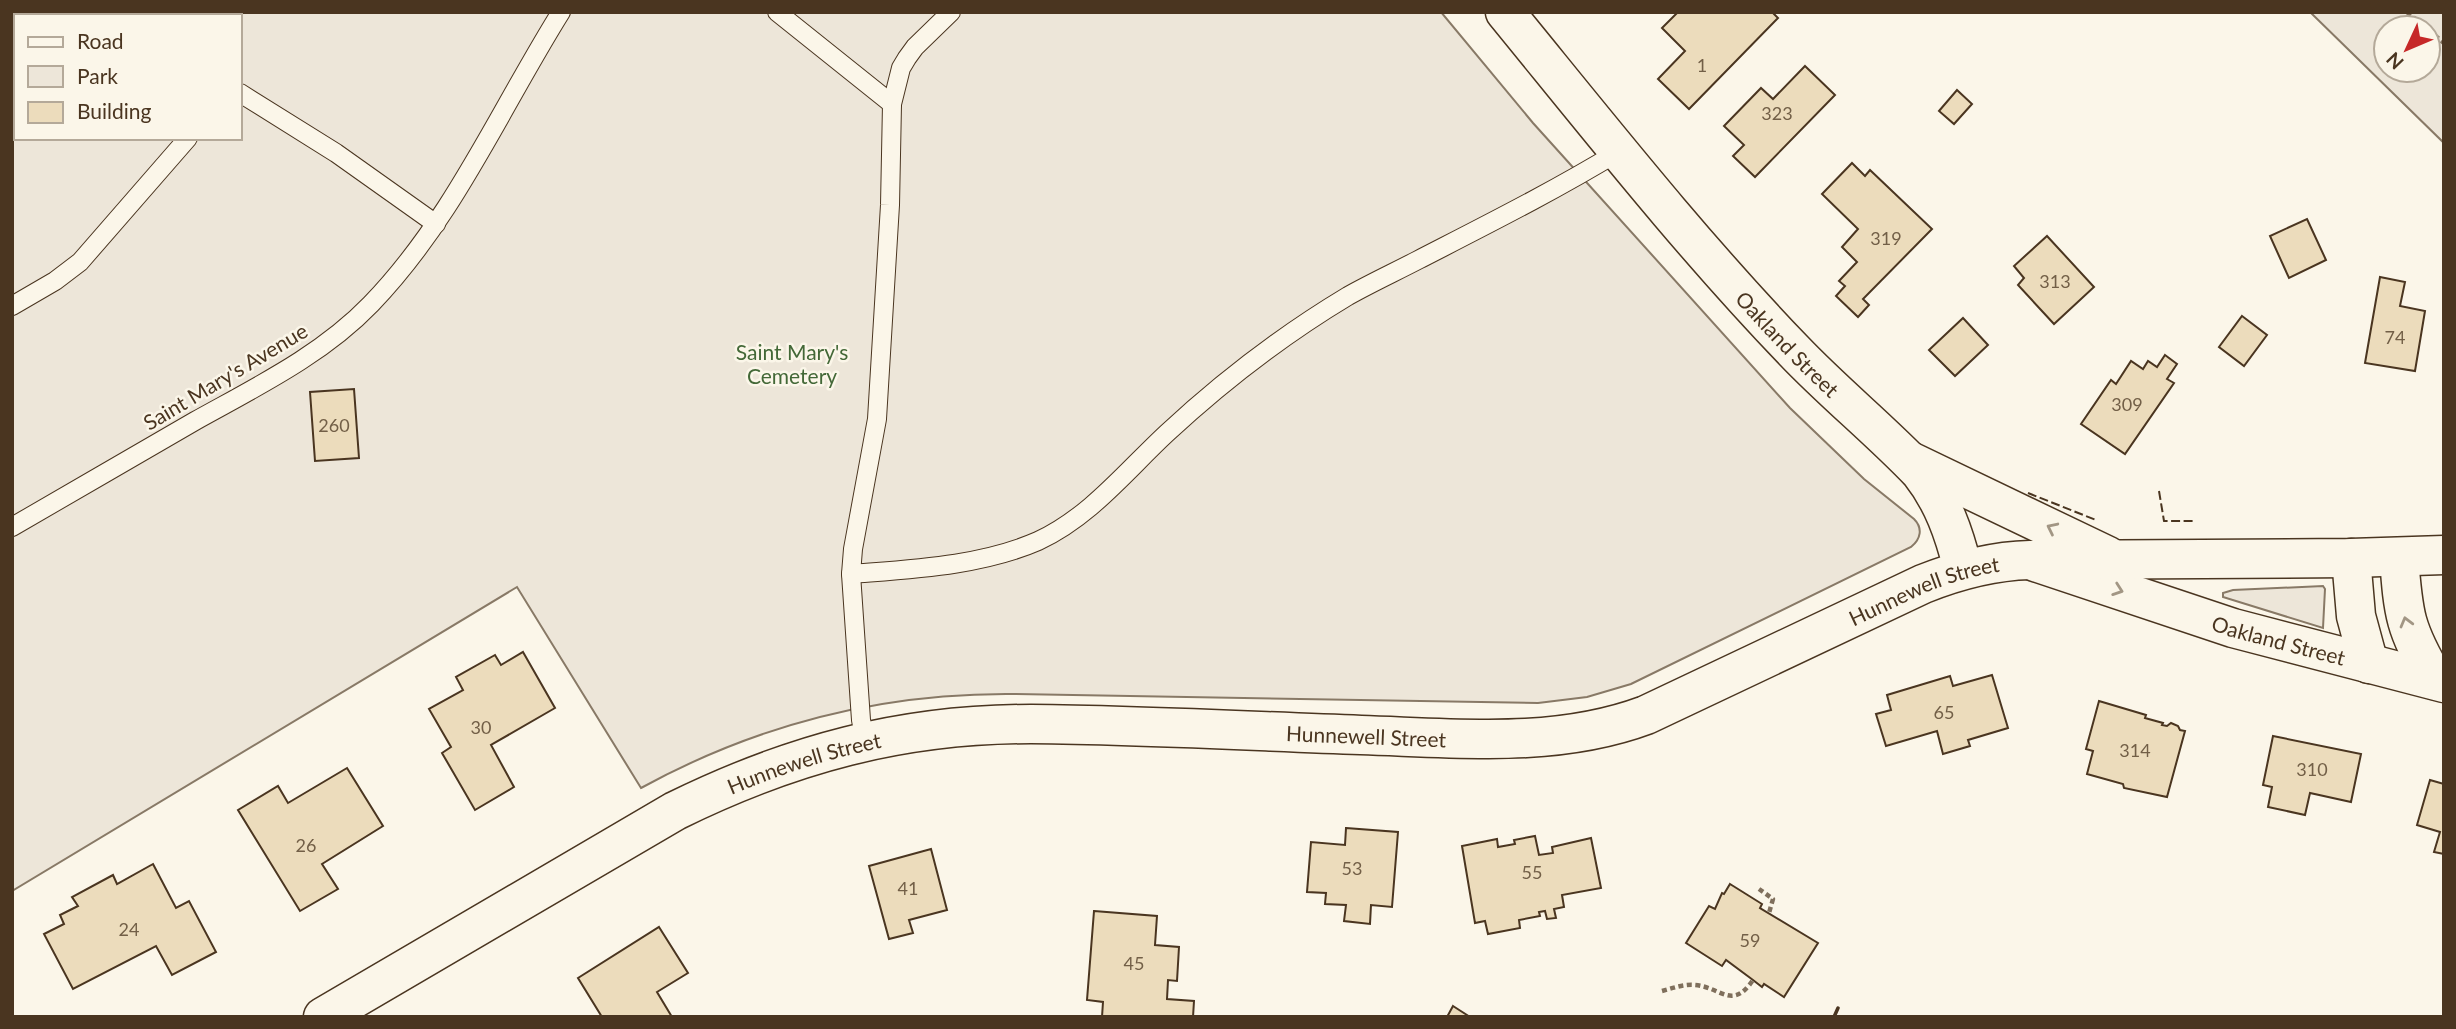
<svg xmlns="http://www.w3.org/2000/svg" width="2456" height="1029" font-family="Lato,sans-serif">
	<rect width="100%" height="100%" fill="#fbf6e9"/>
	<!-- green -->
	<g fill="#ede6d9" stroke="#887966" stroke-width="2" fill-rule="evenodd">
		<path d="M12 12H1441L1533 123 1790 408 1864 479 1914 519C1923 528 1921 539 1911 547L1631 684 1587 697 1538 703 1012 694C882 693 756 725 641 788L517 587 12 891ZM16 16H240V138H16Z"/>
		<path d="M2310 12H2444V143ZM2386 28H2428V70H2386Z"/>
		<polygon points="2323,586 2325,589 2323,628 2223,597 2223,593 2233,590"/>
	</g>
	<!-- building -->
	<g fill="#ecdcbc" stroke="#4a3520" stroke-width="2">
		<polygon points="1678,12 1772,12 1778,18 1689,109 1658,79 1685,51 1662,28"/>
		<polygon points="1805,66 1835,95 1755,177 1733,156 1744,145 1724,126 1761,88 1773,99"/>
		<polygon points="1957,90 1972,104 1954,124 1939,111"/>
		<polygon points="1852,163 1865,176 1870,170 1932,229 1863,299 1869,305 1858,317 1836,296 1845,286 1839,281 1857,262 1842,247 1858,229 1822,194"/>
		<polygon points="2307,219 2326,260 2289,278 2270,236"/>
		<polygon points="2047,236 2094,287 2054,324 2018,285 2024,278 2014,266"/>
		<polygon points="2380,277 2405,282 2400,306 2425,311 2415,371 2365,363"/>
		<polygon points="2242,316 2267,335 2244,366 2219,347"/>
		<polygon points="1963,318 1988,345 1955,376 1929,350"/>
		<polygon points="2165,355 2177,364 2167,379 2174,383 2125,454 2081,424 2111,380 2116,384 2131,361 2143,369 2148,361 2157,367"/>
		<polygon points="354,389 359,458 315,461 310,392"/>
		<polygon points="523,652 555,708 491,745 514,787 475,810 442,753 451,747 429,709 463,690 456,677 495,655 501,665"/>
		<polygon points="1992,675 2008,728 1968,740 1970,746 1943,754 1937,731 1886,746 1876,714 1891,710 1887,695 1950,676 1953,686"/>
		<polygon points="2099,701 2146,715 2145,718 2163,723 2162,725 2167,726 2171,723 2178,726 2180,730 2185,731 2167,797 2124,788 2123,784 2087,774 2093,751 2086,749"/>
		<polygon points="2273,736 2361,754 2351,802 2310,793 2305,815 2268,807 2272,787 2263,785"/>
		<polygon points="347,768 383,826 322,864 338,889 300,911 238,810 278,786 288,803"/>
		<polygon points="2430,780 2444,784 2444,854 2434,852 2440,832 2417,825"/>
		<polygon points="1346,828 1398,832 1392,907 1371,905 1370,924 1344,921 1346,905 1325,904 1326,893 1307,892 1311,842 1345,845"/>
		<polygon points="1535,836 1539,855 1553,853 1552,847 1591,838 1601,888 1562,895 1564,907 1554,909 1556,918 1547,919 1545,911 1539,912 1540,916 1519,920 1520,928 1488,934 1485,921 1475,923 1462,846 1497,839 1498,847 1515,844 1514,840"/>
		<polygon points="931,849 947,910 909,920 913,933 889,939 869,866"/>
		<polygon points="153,864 176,908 189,901 216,952 172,975 156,946 73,989 44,934 64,924 60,915 78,906 72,897 113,875 117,884"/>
		<polygon points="1730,884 1762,904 1760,908 1818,943 1784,997 1764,984 1762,987 1753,980 1726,960 1722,966 1686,943 1709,906 1715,909 1722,893 1724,894"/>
		<polygon points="1094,911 1157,916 1155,945 1179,947 1177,981 1168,980 1167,999 1194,1001 1193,1017 1102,1017 1103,1002 1087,1000"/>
		<polygon points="659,927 688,973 657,992 672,1017 602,1017 578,978"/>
		<polygon points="1453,1006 1470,1017 1447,1017"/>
	</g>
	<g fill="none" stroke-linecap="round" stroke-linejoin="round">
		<!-- service casing -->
		<g stroke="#4a3520" stroke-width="20">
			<g id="service">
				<polyline points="98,12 103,16"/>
				<polyline points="777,12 892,104"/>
				<polyline points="240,93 336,153 436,224"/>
				<polyline points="12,306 55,281 80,262 188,138"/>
				<path d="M12 527C73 492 134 456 195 421 256 387 322 355 371 304 453 219 499 111 561 12"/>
				<path d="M851 574C912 569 981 566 1038 541 1090 517 1126 471 1167 433 1222 382 1283 335 1348 296 1371 283 1395 272 1418 260 1486 225 1554 191 1618 152"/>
				<polyline points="865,741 861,720 851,574 853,549 877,419 890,205 892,104 901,68 907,58 915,47 951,12"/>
			</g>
		</g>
		<!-- tertiary casing -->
		<g stroke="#4a3520" stroke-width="41">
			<g id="tertiary">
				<path id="s1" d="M1505 12C1599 127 1691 244 1794 351 1834 393 1880 430 1920 472 1943 501 1954 533 1963 569"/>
				<path d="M2399 557C2403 614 2405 630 2435 680"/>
				<polyline points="2351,558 2356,616 2369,664"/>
				<path id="s2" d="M2035 562 2233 628 2444 683"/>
			</g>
		</g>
		<!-- secondary casing -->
		<g stroke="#4a3520" stroke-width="41">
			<g id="secondary">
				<polyline points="1912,462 2108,556"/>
				<path id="s3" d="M323 1017 675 811C791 754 901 724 1031 724 1141 725 1251 731 1361 735 1455 738 1555 749 1646 715L1923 584C1958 570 1992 561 2030 560L2351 558 2444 555"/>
			</g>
		</g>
		<!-- path -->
		<g stroke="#7f6f5c" stroke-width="4.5" stroke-dasharray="5 3.5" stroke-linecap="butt">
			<polyline points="2407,12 2426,28"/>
			<polyline points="2428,30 2444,43"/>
			<polyline points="1759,889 1773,899 1769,913"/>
			<path d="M1662 991C1673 988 1684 984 1695 985 1721 987 1732 1011 1753 980"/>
		</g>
		<!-- service -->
		<use href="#service" stroke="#fbf6e9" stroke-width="18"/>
		<!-- tertiary -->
		<use href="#tertiary" stroke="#fbf6e9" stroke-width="38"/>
		<!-- secondary -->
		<use href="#secondary" stroke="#fbf6e9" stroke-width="38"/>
		<!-- fence -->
		<g stroke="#4a3520" stroke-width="2" stroke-dasharray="9 3.5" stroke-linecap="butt">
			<polyline points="2159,491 2164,521 2194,521"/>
			<polyline points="2028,493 2096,520"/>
		</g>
		<!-- wall -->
		<polyline stroke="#4a3520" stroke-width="3.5" points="1834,1017 1838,1008"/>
	</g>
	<!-- one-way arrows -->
	<defs><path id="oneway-chevron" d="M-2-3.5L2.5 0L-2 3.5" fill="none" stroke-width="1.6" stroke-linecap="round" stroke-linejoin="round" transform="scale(1.75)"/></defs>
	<g stroke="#a29684">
		<use href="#oneway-chevron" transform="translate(2052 528) rotate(-154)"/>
		<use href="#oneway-chevron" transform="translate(2118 590) rotate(19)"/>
		<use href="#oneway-chevron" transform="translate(2406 622) rotate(-105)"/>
	</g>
	<g text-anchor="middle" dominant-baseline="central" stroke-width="5" stroke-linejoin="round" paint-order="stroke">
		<!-- number labels -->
		<g font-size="18" fill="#725f47">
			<text x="1702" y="65">1</text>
			<text x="1777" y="113">323</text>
			<text x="1886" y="238">319</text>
			<text x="2055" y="281">313</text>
			<text x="2395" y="337">74</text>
			<text x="2127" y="404">309</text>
			<text x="334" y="425">260</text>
			<text x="1944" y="712">65</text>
			<text x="481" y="727">30</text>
			<text x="2135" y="750">314</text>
			<text x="2312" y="769">310</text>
			<text x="306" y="845">26</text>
			<text x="1352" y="868">53</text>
			<text x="1532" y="872">55</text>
			<text x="908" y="888">41</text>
			<text x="129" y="929">24</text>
			<text x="1750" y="940">59</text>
			<text x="1134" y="963">45</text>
		</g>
		<!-- street labels -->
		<g font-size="21" fill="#4a3520" stroke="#fbf6e9">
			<text stroke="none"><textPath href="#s1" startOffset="436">Oakland Street</textPath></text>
			<text transform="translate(225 376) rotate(-31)">Saint Mary's Avenue</text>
			<text stroke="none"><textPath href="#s3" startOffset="1701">Hunnewell Street</textPath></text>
			<text stroke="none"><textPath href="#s2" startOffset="256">Oakland Street</textPath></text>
			<text stroke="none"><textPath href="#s3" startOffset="1113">Hunnewell Street</textPath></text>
			<text stroke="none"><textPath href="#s3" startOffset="546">Hunnewell Street</textPath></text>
		</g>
		<!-- park labels -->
		<g font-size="21" fill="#436837" stroke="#fbf6e9">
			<text x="792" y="351">Saint Mary's<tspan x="792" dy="24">Cemetery</tspan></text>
		</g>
	</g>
	<!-- border -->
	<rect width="2456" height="1029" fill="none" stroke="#4a3520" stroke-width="28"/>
	<!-- legend -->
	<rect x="14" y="14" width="228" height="126" fill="#fbf6e9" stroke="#b4a999" stroke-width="2"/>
	<rect x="28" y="37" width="35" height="10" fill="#fbf6e9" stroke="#b4a999" stroke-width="2"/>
	<text x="77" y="49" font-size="21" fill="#4a3520">Road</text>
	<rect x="28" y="66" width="35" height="21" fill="#ede6d9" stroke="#b4a999" stroke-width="2"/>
	<text x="77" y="84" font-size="21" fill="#4a3520">Park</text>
	<rect x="28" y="102" width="35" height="21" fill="#ecdcbc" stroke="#b4a999" stroke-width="2"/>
	<text x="77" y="119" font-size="21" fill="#4a3520">Building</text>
	<!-- north arrow -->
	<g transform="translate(2407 49) rotate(226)"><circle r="33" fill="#fbf6e9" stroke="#b4a999" stroke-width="2"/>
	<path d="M0-5L12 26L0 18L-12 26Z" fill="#c62828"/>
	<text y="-10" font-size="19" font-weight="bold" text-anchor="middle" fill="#4a3520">N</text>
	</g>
</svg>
